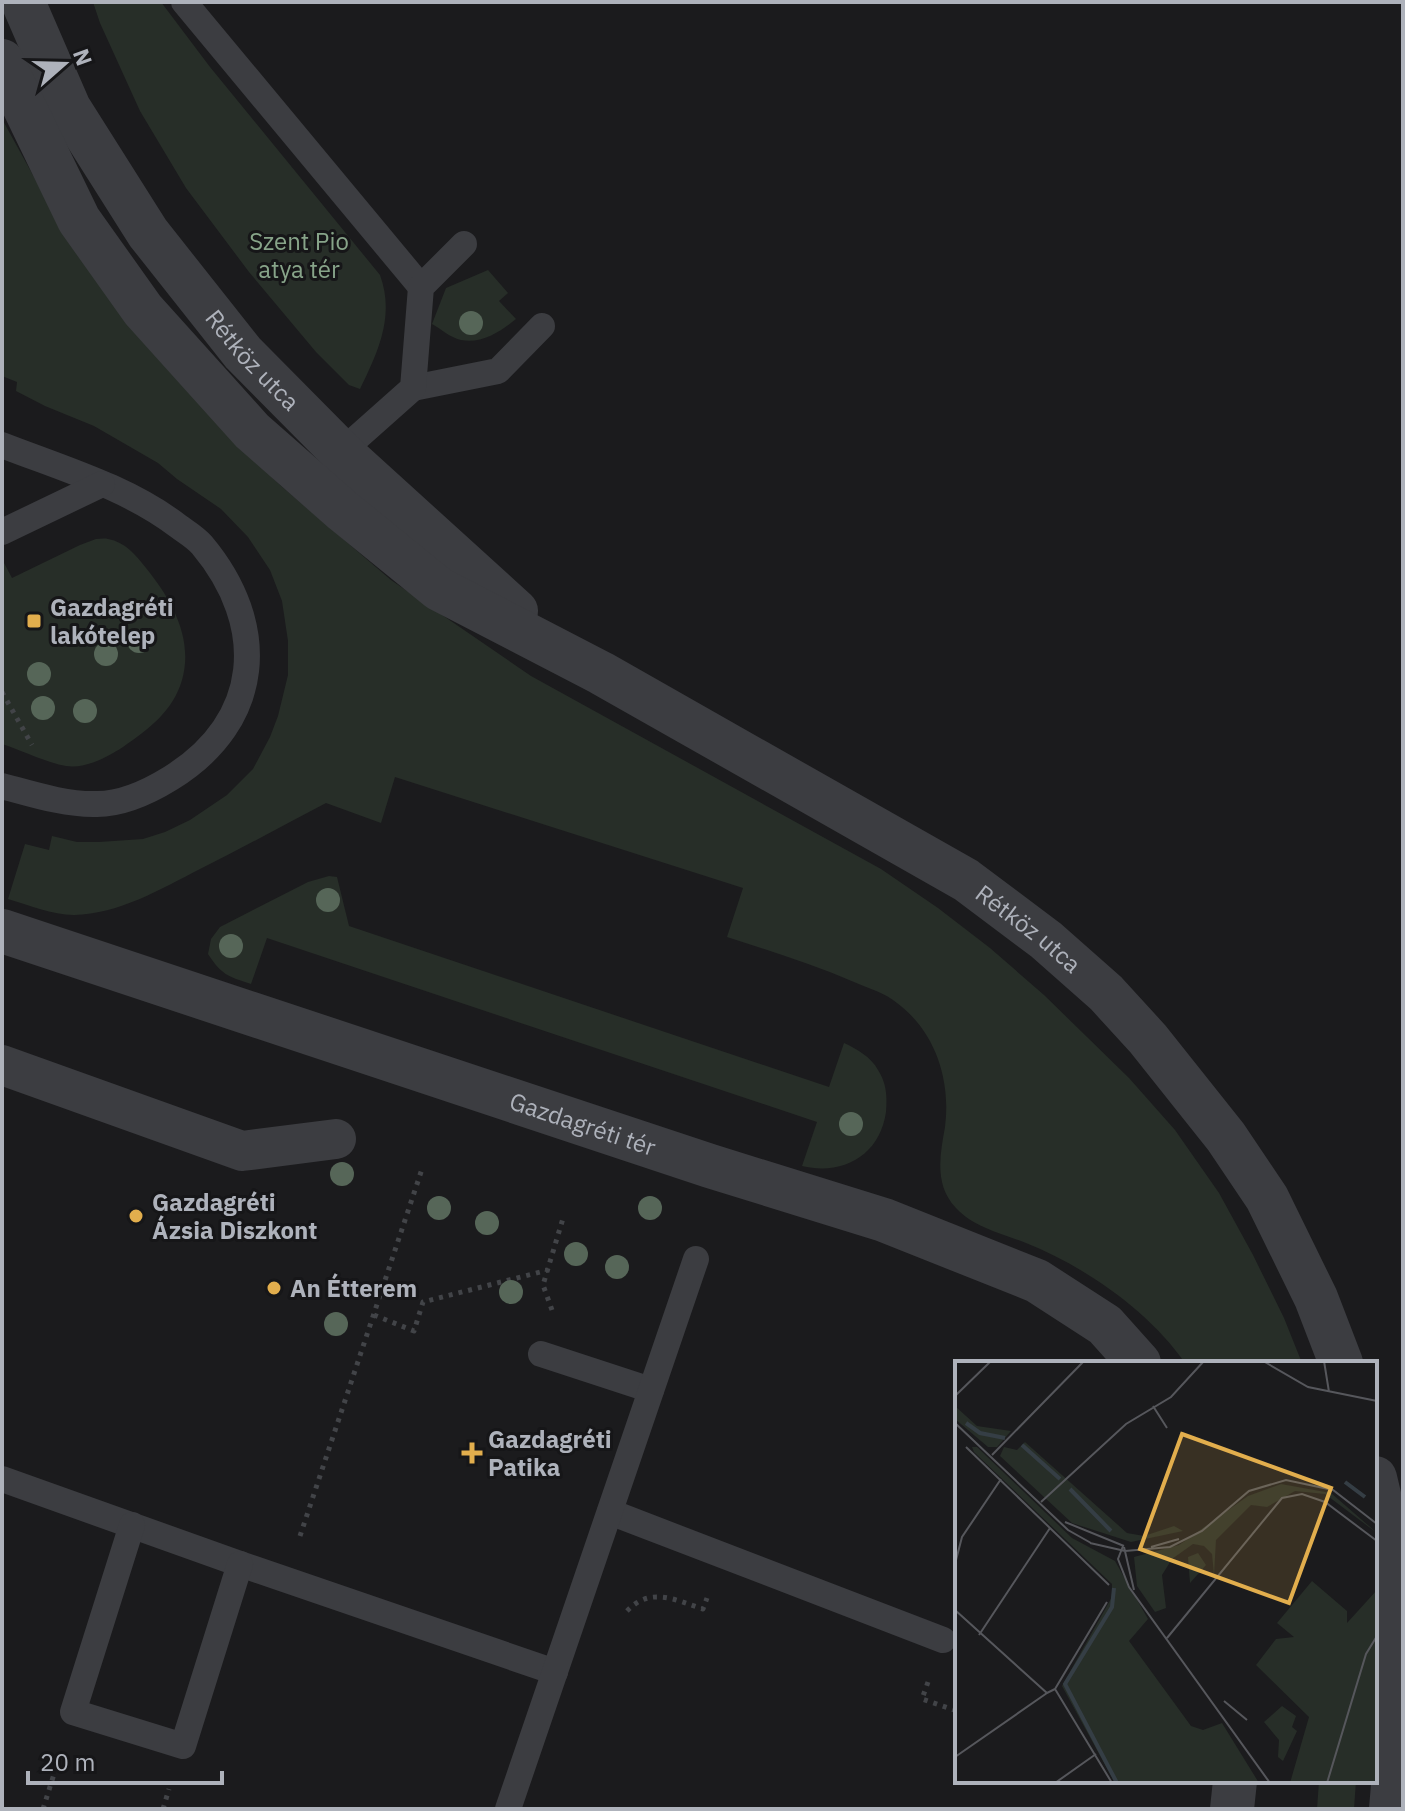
<svg xmlns="http://www.w3.org/2000/svg" width="1405" height="1811" font-family="'IBM Plex Sans',sans-serif">
	<rect width="100%" height="100%" fill="#1b1b1d"/>
	<!-- green -->
	<g fill="#272e28">
		<path d="M93 2H161L210 67 380 275C395 316 378 352 360 389L349 385 316 352 249 272 186 188 140 111 100 23Z"/>
		<path d="M2 119 66 235 232 438 280 485 391 580 531 676 881 869 938 908 990 948 1044 995 1129 1078 1175 1130 1219 1193 1253 1255 1284 1318 1302 1363H1185C1149 1311 1084 1266 1026 1243 1001 1233 975 1228 956 1208 934 1185 940 1155 945 1127 951 1081 936 1032 897 1003 885 993 868 988 854 982 812 964 770 951 727 937L743 888 395 777 381 823 326 803C284 825 242 848 200 869 161 889 119 914 74 915 52 915 29 905 8 899L25 844 49 850 52 836 77 842H99L143 839 165 832 190 820 227 795 253 769 270 737 278 716 288 675V641L282 601 270 570 248 537 221 509 177 479 158 463 94 426 45 406 16 391 17 382 2 376Z"/>
		<path d="M488 270 508 293 499 301 516 319C501 331 482 344 461 340 451 338 441 329 432 324L446 288Z"/>
		<path d="M96 539C100 539 104 538 108 539 125 542 136 555 146 568 171 599 194 638 182 680 173 711 149 729 123 747 107 757 86 769 66 766 48 763 20 750 2 744V562L3 561 12 578 80 545Z"/>
		<path d="M329 876 337 877 349 926 829 1087 844 1043C857 1049 871 1057 878 1070 887 1084 887 1097 886 1112 880 1155 843 1176 802 1166L817 1122 267 938 251 984C227 976 222 975 208 954L211 939 220 927 308 882Z"/>
		<polygon points="1319,1781 1356,1781 1354,1809 1317,1809"/>
	</g>
	<g fill="none" stroke-linecap="round" stroke-linejoin="round">
		<!-- path -->
		<g stroke="#424448" stroke-width="5" stroke-dasharray="4 6" stroke-linecap="butt">
			<polyline points="2,692 32,745"/>
			<polyline points="552,1310 543,1285 564,1215"/>
			<polyline points="374,1315 414,1331 423,1302 548,1270"/>
			<polyline points="300,1536 422,1169"/>
			<path d="M627 1611C651 1586 675 1600 703 1609L707 1598"/>
			<polyline points="928,1682 922,1699 957,1711"/>
			<polyline points="43,1809 60,1755"/>
			<polyline points="163,1809 169,1789"/>
		</g>
		<!-- service -->
		<g stroke="#3c3d41" stroke-width="26">
			<polyline points="184,2 421,287"/>
			<polyline points="413,388 498,371 542,326"/>
			<path d="M2 445C61 468 127 487 178 526 186 532 195 537 202 545 269 625 263 721 171 778 150 791 123 804 97 804 66 805 32 794 2 786"/>
			<polyline points="341,452 413,388 421,287 464,244"/>
			<polyline points="2,532 102,484"/>
			<polyline points="541,1354 651,1390"/>
			<polyline points="2,1479 240,1564 555,1672"/>
			<polyline points="610,1512 943,1640"/>
			<polyline points="132,1525 73,1712 183,1746 240,1564"/>
			<polyline points="508,1809 696,1259"/>
		</g>
		<!-- pedestrian -->
		<polyline stroke="#3c3d41" stroke-width="40" points="2,1065 242,1151 336,1139"/>
		<!-- minor -->
		<g stroke="#3c3d41" stroke-width="44">
			<path id="s1" d="M2 931 710 1166 884 1220 1037 1281 1105 1325 1139 1363"/>
			<polyline points="1232,1809 1235,1781"/>
		</g>
		<!-- tertiary -->
		<g stroke="#3c3d41" stroke-width="44">
			<path id="s2" d="M23 2 69 108 148 233 243 353 341 452 516 611"/>
			<path id="s3" d="M2 61 79 220 143 310 252 431 343 511 439 589 601 673 966 880 1046 940 1106 993 1148 1039 1226 1137 1267 1198 1316 1298 1341 1363"/>
			<path d="M1375 1478C1402 1585 1401 1699 1391 1809"/>
		</g>
	</g>
	<!-- trees -->
	<g fill="#566658">
		<circle cx="471" cy="323" r="12"/>
		<circle cx="139" cy="641" r="12"/>
		<circle cx="106" cy="654" r="12"/>
		<circle cx="39" cy="674" r="12"/>
		<circle cx="43" cy="708" r="12"/>
		<circle cx="85" cy="711" r="12"/>
		<circle cx="328" cy="900" r="12"/>
		<circle cx="231" cy="946" r="12"/>
		<circle cx="851" cy="1124" r="12"/>
		<circle cx="342" cy="1174" r="12"/>
		<circle cx="439" cy="1208" r="12"/>
		<circle cx="650" cy="1208" r="12"/>
		<circle cx="487" cy="1223" r="12"/>
		<circle cx="576" cy="1254" r="12"/>
		<circle cx="617" cy="1267" r="12"/>
		<circle cx="511" cy="1292" r="12"/>
		<circle cx="336" cy="1324" r="12"/>
	</g>
	<!-- markers -->
	<g fill="#e2ae4d" stroke="#161618" stroke-width="3">
		<rect x="26" y="613" width="16" height="16" rx="4"/>
		<circle cx="136" cy="1216" r="8"/>
		<circle cx="274" cy="1288" r="8"/>
		<path d="M468 1441h8v8h8v8h-8v8h-8v-8h-8v-8h8z"/>
	</g>
	<g text-anchor="middle" dominant-baseline="central" stroke-width="6" stroke-linejoin="round" paint-order="stroke">
		<!-- park labels -->
		<g font-size="24" fill="#87a489" stroke="#161618">
			<text x="299" y="241">Szent Pio<tspan x="299" dy="28">atya tér</tspan></text>
		</g>
		<!-- street labels -->
		<g font-size="24" fill="#aeb2bb" stroke="#161618">
			<text stroke="none"><textPath href="#s2" startOffset="428">Rétköz utca</textPath></text>
			<text stroke="none"><textPath href="#s3" startOffset="1376">Rétköz utca</textPath></text>
			<text stroke="none"><textPath href="#s1" startOffset="612">Gazdagréti tér</textPath></text>
		</g>
		<!-- poi labels -->
		<g font-size="24" font-weight="bold" fill="#aeb2bb" stroke="#161618" text-anchor="start">
			<text x="50" y="607">Gazdagréti<tspan x="50" dy="28">lakótelep</tspan></text>
			<text x="152" y="1202">Gazdagréti<tspan x="152" dy="28">Ázsia Diszkont</tspan></text>
			<text x="290" y="1288">An Étterem</text>
			<text x="488" y="1439">Gazdagréti<tspan x="488" dy="28">Patika</tspan></text>
		</g>
	</g>
	<!-- overview -->
	<g transform="translate(955 1361)">
		<rect width="422" height="422" fill="#1b1b1d"/>
		<path d="M0 45 22 65 56 70 42 86H33L0 58ZM70 81 172 172 189 175 219 165 228 170 176 181 117 162 45 95 49 86 62 89ZM22 86 117 177 160 200 193 258 174 280 236 365 248 369 267 362 304 422H160L107 325 157 236V223L19 91 17 86ZM326 123 376 132 422 172 370 133 340 130 312 146 296 144 261 179 259 214 257 193 249 185 238 183 217 198 207 214 211 247 200 251 182 225 179 196 224 184 293 135ZM243 192 251 204 235 222 233 196ZM357 220 392 250V262L422 229V422H335L354 356 301 304 321 278 339 276 322 262ZM327 345 341 355 337 366 342 370 328 400 323 396 324 379 309 361Z" fill="#272e28"/>
		<path fill="none" stroke="#353e45" stroke-width="4" d="M11 62 25 72 50 77M67 84 105 118M390 121 410 136M115 128 156 170M159 227 157 246 110 323 162 422"/>
		<path fill="none" stroke="#56575c" stroke-width="2" d="M308 0 353 26 422 40M369 0 374 31M0 35 36 0M198 45 212 67M0 62 113 169 136 182M11 86 154 224M37 94 129 0M86 141 171 63 216 36 249 0M110 161 169 185M135 182 170 190 215 186 247 170 294 130 331 119 378 129 422 163M168 185 163 198 174 226 315 422M169 186 179 229M196 186 224 178M0 203 7 176 46 118M0 249 92 332 100 328M24 274 95 167M212 277 327 137 347 133 370 141 422 180M100 328 157 422M100 328 152 241M269 340 292 359M0 396 92 332M100 422 141 393M372 422 411 293 422 275"/>
		<path fill="#e2ae4d" fill-opacity="0.15" stroke="#e2ae4d" stroke-width="4" d="M227 73 376 127 334 242 185 188Z"/>
		<rect width="422" height="422" fill="none" stroke="#aeb2bb" stroke-width="4"/>
	</g>
	<!-- border -->
	<rect width="1405" height="1811" fill="none" stroke="#aeb2bb" stroke-width="8"/>
	<!-- north arrow -->
	<g transform="translate(64 64) rotate(70)" stroke="#161618" stroke-width="6" paint-order="stroke">
	<path d="M0-6L14 30L0 20L-14 30Z" fill="#aeb2bb"/>
	<text y="-12" font-size="22" font-weight="bold" text-anchor="middle" fill="#aeb2bb">N</text>
	</g>
	<!-- scale -->
	<path d="M28 1771v12h194v-12" fill="none" stroke="#aeb2bb" stroke-width="4"/>
	<text x="40" y="1771" font-size="24" fill="#aeb2bb" stroke="#161618" stroke-width="6" paint-order="stroke">20 m</text>
</svg>
